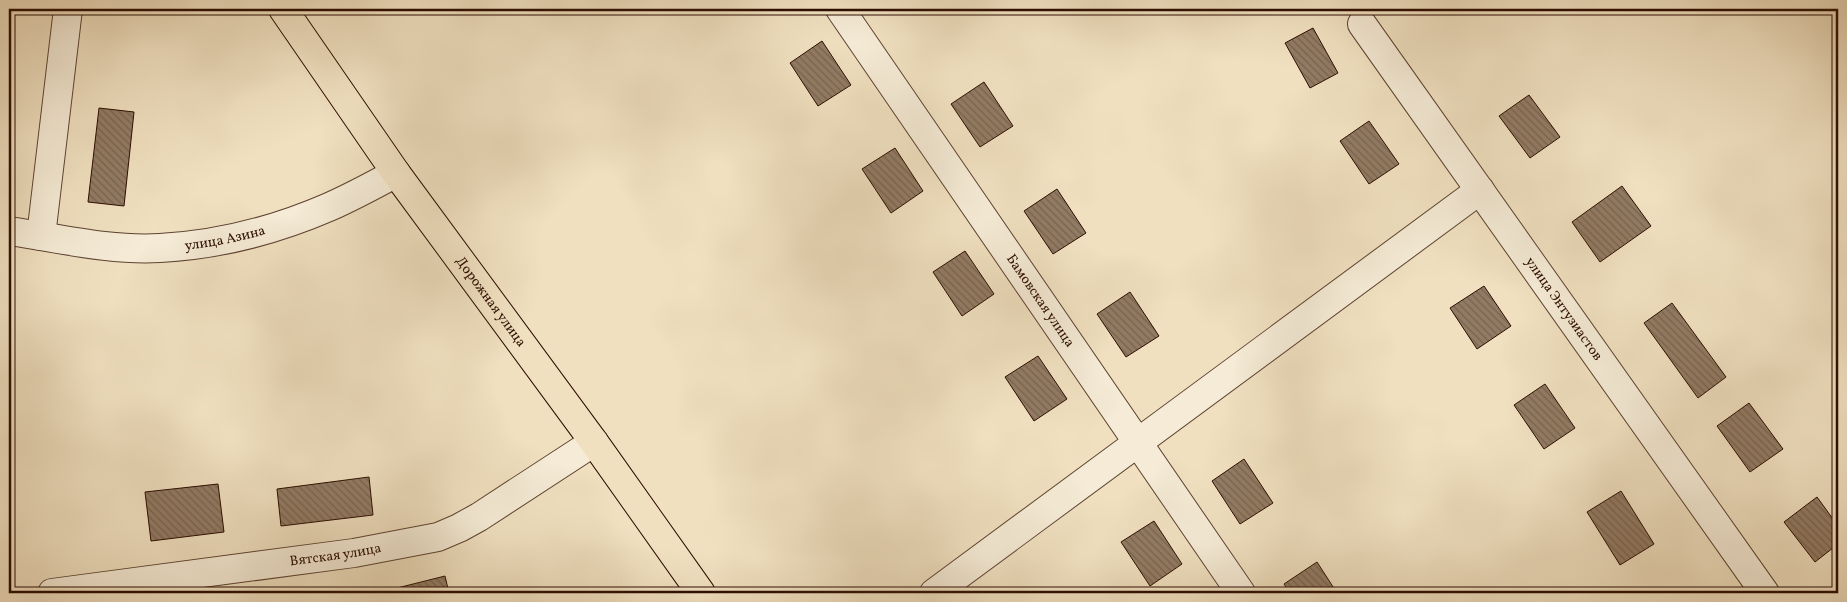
<svg xmlns="http://www.w3.org/2000/svg" width="1847" height="602" font-family="Vollkorn,serif">
	<defs>
		<pattern id="building-back-hatch" width="6" height="6" patternUnits="userSpaceOnUse" patternTransform="scale(1.25)"><rect width="6" height="6" fill="#927b64"/><path d="M-1 5l2 2M0 0l6 6M5-1l2 2" fill="none" stroke="#776350"/></pattern>
	</defs>
	<rect width="100%" height="100%" fill="#f0e0c0"/>
	<filter id="stains"><feTurbulence type="fractalNoise" baseFrequency=".004" numOctaves="4"/><feColorMatrix values="0 0 0 0 .2 0 0 0 0 .09 0 0 0 0 .02 0 0 0 .5 -.17"/></filter>
	<radialGradient id="worn" r=".72"><stop offset=".6" stop-color="#630" stop-opacity="0"/><stop offset="1" stop-color="#630" stop-opacity=".3"/></radialGradient>
	<!-- building -->
	<g fill="url(#building-back-hatch)" stroke="#2c0d00">
		<polygon points="1313,28 1338,73 1310,88 1285,43"/>
		<polygon points="822,41 851,85 818,106 790,63"/>
		<polygon points="984,82 1013,126 980,147 951,104"/>
		<polygon points="1529,95 1560,137 1530,158 1499,116"/>
		<polygon points="99,108 134,112 124,206 88,202"/>
		<polygon points="1369,121 1399,164 1369,184 1340,141"/>
		<polygon points="895,148 923,191 891,213 862,169"/>
		<polygon points="1622,186 1651,226 1600,262 1572,222"/>
		<polygon points="1057,189 1086,233 1053,254 1024,211"/>
		<polygon points="965,251 994,294 962,316 933,272"/>
		<polygon points="1484,286 1511,326 1477,349 1450,308"/>
		<polygon points="1130,292 1159,336 1126,357 1097,314"/>
		<polygon points="1672,303 1726,377 1698,398 1644,323"/>
		<polygon points="1038,356 1067,399 1034,421 1005,377"/>
		<polygon points="1545,384 1575,428 1544,449 1514,405"/>
		<polygon points="1749,403 1783,449 1750,472 1717,426"/>
		<polygon points="1244,459 1273,503 1240,524 1212,481"/>
		<polygon points="369,477 373,515 281,526 277,489"/>
		<polygon points="218,484 224,532 151,541 145,492"/>
		<polygon points="1621,491 1654,544 1620,565 1587,512"/>
		<polygon points="1817,497 1838,526 1838,544 1815,562 1784,522"/>
		<polygon points="1154,521 1182,564 1150,586 1121,542"/>
		<polygon points="1317,562 1337,593 1290,593 1284,584"/>
		<polygon points="445,576 449,593 385,593 385,591"/>
	</g>
	<g fill="none" stroke-linecap="round" stroke-linejoin="round">
		<!-- minor casing -->
		<g stroke="#5d4230" stroke-width="30">
			<g id="minor">
				<path id="s1" d="M840 9 1241 593"/>
				<path id="s2" d="M1362 24 1765 593"/>
				<path id="s3" d="M9 231C58 238 110 251 160 248 217 245 276 230 329 207 352 197 374 185 396 173"/>
				<polyline points="41,236 68,9"/>
				<path id="s4" d="M52 593 354 553 438 537 459 528 479 517 594 442"/>
				<polyline points="934,593 1480,190"/>
			</g>
		</g>
		<!-- highway casing -->
		<g stroke="#2c0d00" stroke-width="30">
			<g id="highway">
				<path id="s5" d="M283 9 396 173 594 442 701 593"/>
			</g>
		</g>
		<!-- minor -->
		<use href="#minor" stroke="#f5ebd6" stroke-width="28"/>
		<!-- highway -->
		<use href="#highway" stroke="#f0e0c0" stroke-width="28"/>
	</g>
	<g text-anchor="middle" dominant-baseline="central" stroke-width="5" stroke-linejoin="round" paint-order="stroke">
		<!-- street labels -->
		<g font-size="14" fill="#2c0d00" stroke="#f5ebd6">
			<text stroke="none"><textPath href="#s3" startOffset="218">улица Азина</textPath></text>
			<text stroke="none"><textPath href="#s1" startOffset="354">Бамовская улица</textPath></text>
			<text stroke="none"><textPath href="#s5" startOffset="359">Дорожная улица</textPath></text>
			<text stroke="none"><textPath href="#s2" startOffset="349">улица Энтузиастов</textPath></text>
			<text stroke="none"><textPath href="#s4" startOffset="286">Вятская улица</textPath></text>
		</g>
	</g>
	<!-- margin -->
	<rect width="1847" height="602" fill="none" stroke="#f0e0c0" stroke-width="30"/>
	<rect x="10" y="10" width="1827" height="582" fill="none" stroke="#2c0d00" stroke-width="2.5"/>
	<rect x="15" y="15" width="1817" height="572" fill="none" stroke="#2c0d00"/>
	<rect width="100%" height="100%" filter="url(#stains)"/>
	<rect width="100%" height="100%" fill="url(#worn)"/>
</svg>
